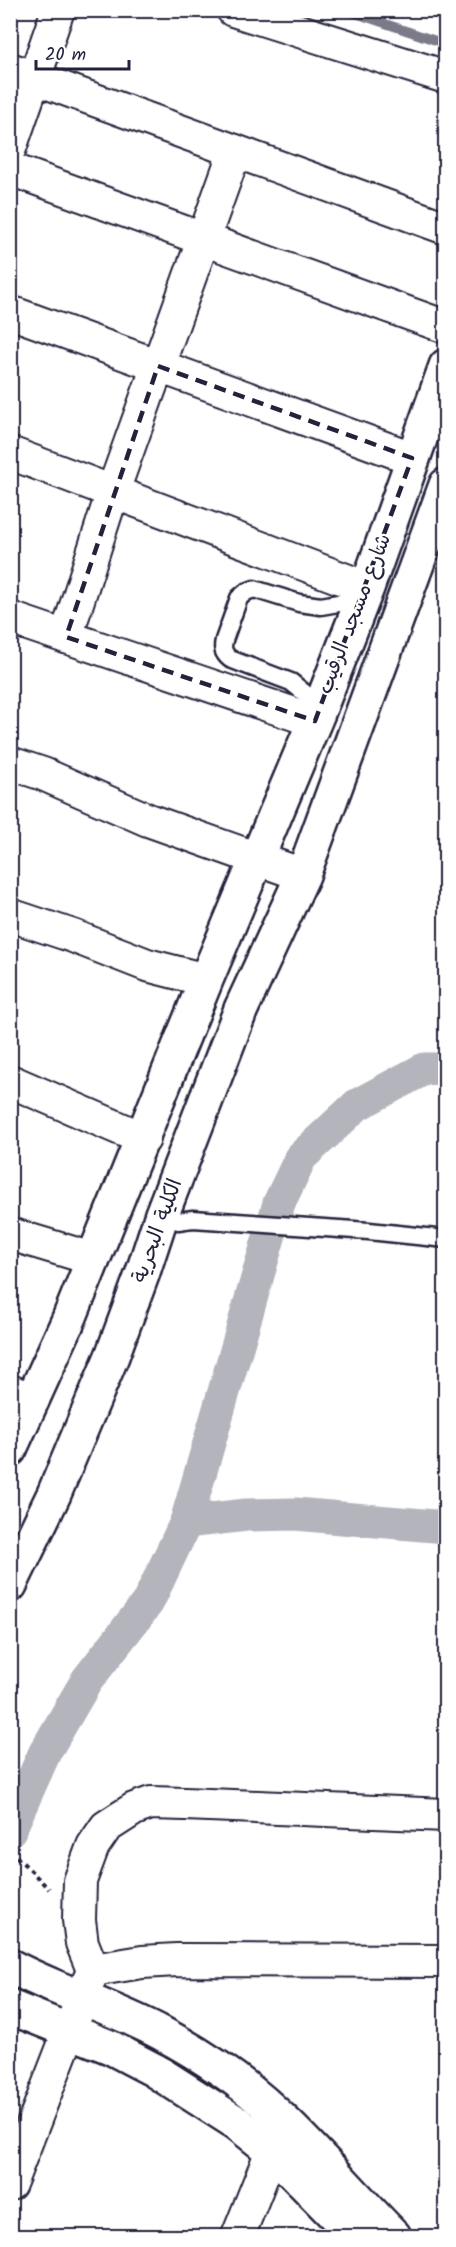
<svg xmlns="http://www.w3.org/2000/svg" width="456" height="2247" font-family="Kalam,'Playpen Sans Arabic',sans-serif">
	<rect width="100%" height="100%" fill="#fff"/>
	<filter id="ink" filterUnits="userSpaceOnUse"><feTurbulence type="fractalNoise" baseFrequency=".0167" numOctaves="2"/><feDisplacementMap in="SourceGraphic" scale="12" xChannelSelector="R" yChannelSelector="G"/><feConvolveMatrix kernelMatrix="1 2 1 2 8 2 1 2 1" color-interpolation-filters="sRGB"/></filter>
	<g filter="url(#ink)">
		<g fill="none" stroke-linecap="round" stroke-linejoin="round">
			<!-- stream -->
			<polyline stroke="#7a7a88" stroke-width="9" points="345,10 446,44"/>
			<!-- canal -->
			<g stroke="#b4b4bc" stroke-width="33">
				<polyline points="186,1522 246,1515 295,1514 446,1527"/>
				<polyline points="10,1830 45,1752 87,1680 148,1602 186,1522 279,1203 301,1157 357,1105 424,1069 446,1069"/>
			</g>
			<!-- service casing -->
			<g stroke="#22223b" stroke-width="21">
				<g id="service">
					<path d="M318 713 307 695 291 682 230 659C223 653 222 649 224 640L239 598 246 592 254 589 299 603 321 606 344 602 364 593"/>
					<polyline points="162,1214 178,1221 193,1219 369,1231 446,1239"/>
				</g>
			</g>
			<!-- minor casing -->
			<g stroke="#22223b" stroke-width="36">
				<g id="minor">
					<polyline points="233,10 446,77"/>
					<polyline points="10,69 446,228"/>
					<polyline points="10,148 58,10"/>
					<polyline points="10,169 446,327"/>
					<polyline points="10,312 412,458"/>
					<polyline points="10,453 367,588"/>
					<polyline points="10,618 315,721"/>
					<polyline points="66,637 113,491 235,151"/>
					<polyline points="10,763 43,774 148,820 303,875"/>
					<polyline points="10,915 73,936 147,965 206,980"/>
					<polyline points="10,1081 144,1139"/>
					<polyline points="10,1234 93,1259"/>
					<polyline points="10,1391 33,1400"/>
					<polyline points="93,1970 82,1943 79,1920 80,1881 93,1846 106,1827 134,1809 151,1803 185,1804 446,1815"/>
					<polyline points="10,2184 93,1970 142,1962 177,1960 446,1961"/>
					<polyline points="238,2236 272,2151"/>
				</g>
			</g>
			<!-- secondary casing -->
			<g stroke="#22223b" stroke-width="38">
				<g id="secondary">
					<polyline points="10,1449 69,1319 206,980 318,713 367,588 446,366"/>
					<polyline points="10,1585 54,1494 112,1356 142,1275 162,1214 241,1009 303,875 446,485"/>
					<path d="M10 1966C59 1992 113 2007 161 2033 206 2057 251 2088 287 2124 324 2160 358 2200 394 2236"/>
					<polyline points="10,2007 110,2047 154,2070 237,2123 272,2151 355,2236"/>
				</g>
			</g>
			<!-- path -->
			<polyline stroke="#22223b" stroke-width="4" stroke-dasharray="4.5 4.5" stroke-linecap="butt" points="10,1850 49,1889"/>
			<!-- service -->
			<use href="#service" stroke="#fff" stroke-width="16"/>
			<!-- minor -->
			<use href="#minor" stroke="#fff" stroke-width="32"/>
			<!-- secondary -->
			<use href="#secondary" stroke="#fff" stroke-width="33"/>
		</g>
	</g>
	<!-- marked area -->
	<path fill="none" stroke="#22223b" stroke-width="4.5" stroke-dasharray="12 8" stroke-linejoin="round" d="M158 366 412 458 315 721 66 637Z"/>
	<g text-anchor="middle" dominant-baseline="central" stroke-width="4.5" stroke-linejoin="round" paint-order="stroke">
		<!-- street labels -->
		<g font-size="21" fill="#22223b" stroke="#fff">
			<text transform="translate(355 614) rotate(-69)">شارع مسجد الرقيب</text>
			<text transform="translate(158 1231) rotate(-70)">الكلية البحرية</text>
		</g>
	</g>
	<!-- margin -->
	<rect width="456" height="2247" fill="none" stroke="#fff" stroke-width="36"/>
	<rect x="18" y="18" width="420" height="2211" fill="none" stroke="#22223b" stroke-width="2" filter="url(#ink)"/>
	<!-- scale -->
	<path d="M36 60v9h93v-9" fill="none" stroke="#22223b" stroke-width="3"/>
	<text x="45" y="60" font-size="18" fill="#22223b" stroke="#ffffff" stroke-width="4.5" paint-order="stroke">20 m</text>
</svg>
